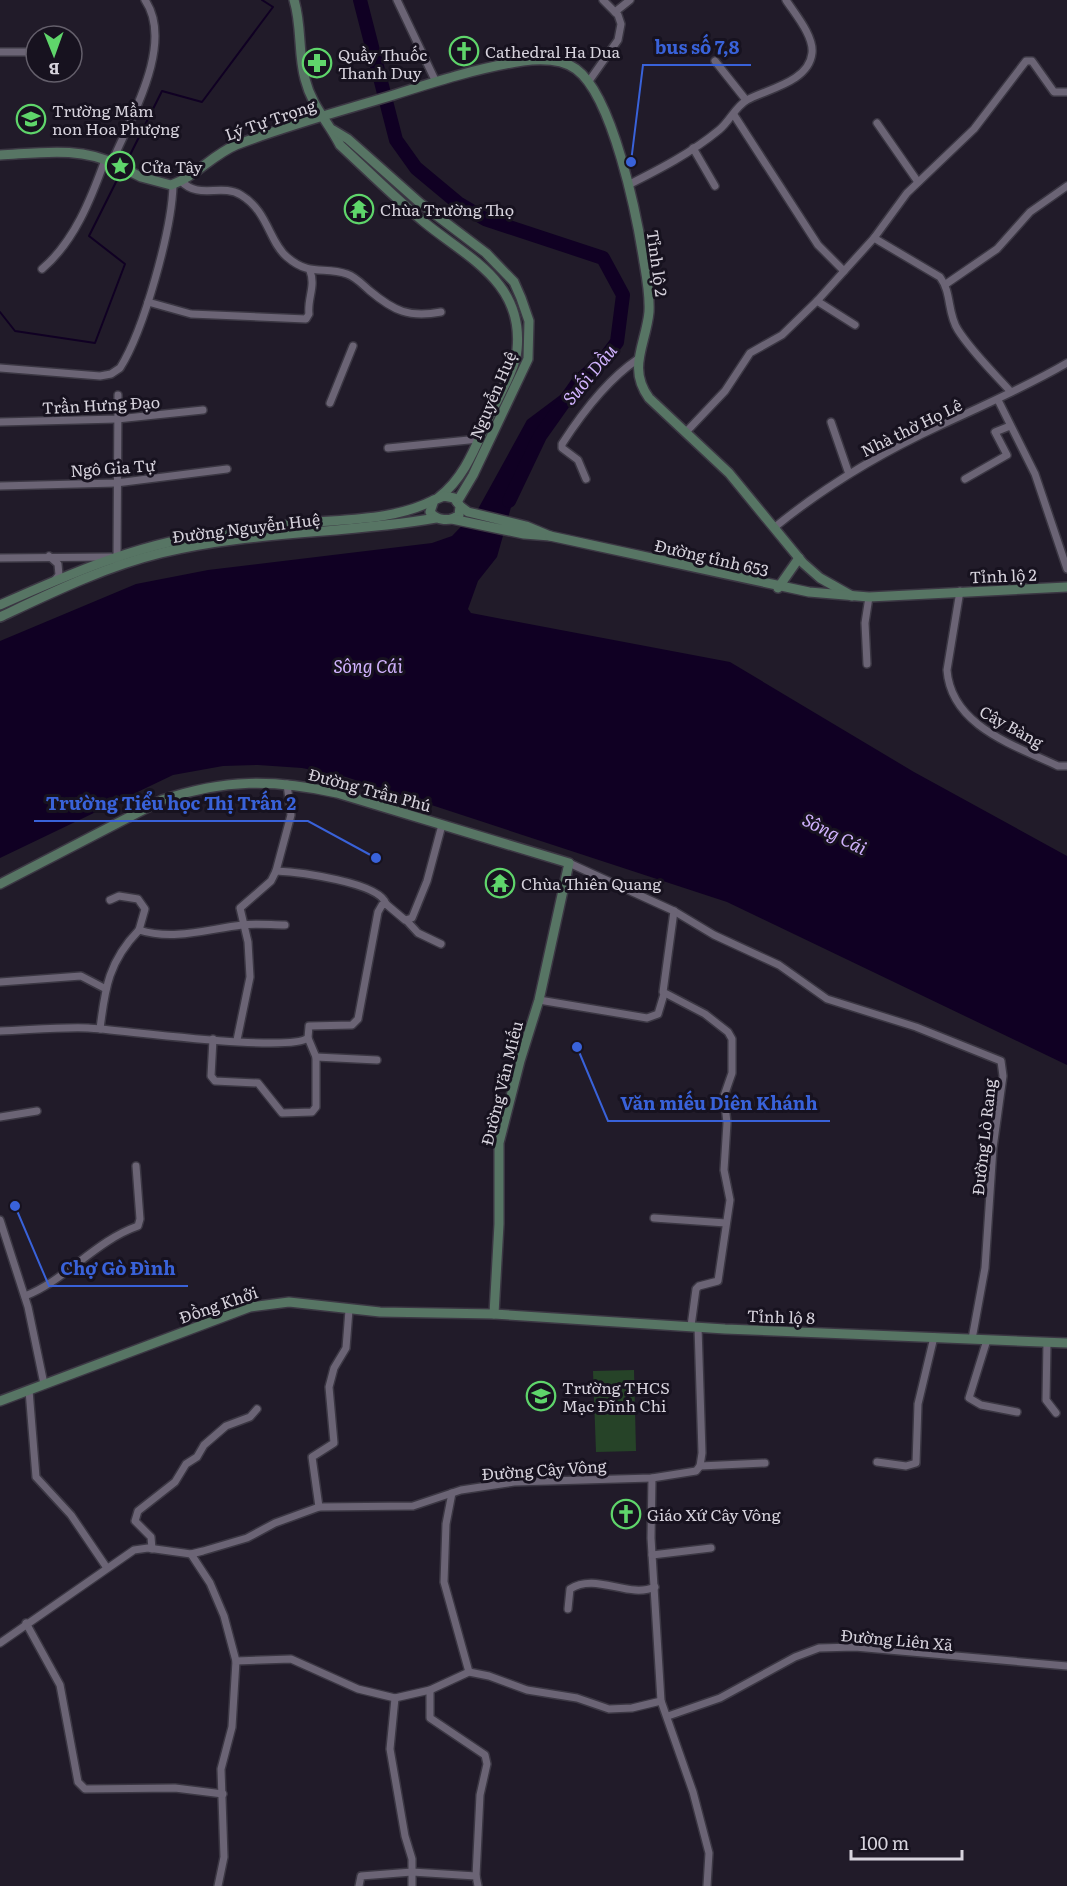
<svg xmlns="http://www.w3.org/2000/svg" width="1067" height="1886" font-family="Literata,serif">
	<rect width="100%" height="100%" fill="#211b29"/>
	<!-- pitch -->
	<polygon fill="#264328" points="634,1370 636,1451 596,1452 593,1371"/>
	<!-- water -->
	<polygon fill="#100023" points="579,381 540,432 515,473 517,486 497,557 478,581 468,609 471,613 730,662 914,772 1067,856 1067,1065 727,902 346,777 302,768 258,765 223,766 173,775 0,858 0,641 136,584 208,570 432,543 452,536 478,509 527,420"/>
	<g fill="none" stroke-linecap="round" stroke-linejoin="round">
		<!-- stream -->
		<g stroke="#100023" stroke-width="2">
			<polyline points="125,165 162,91 202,102 273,7 262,0"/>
			<polyline points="0,312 15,331 95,343 125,264 89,236 122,170"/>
		</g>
		<!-- river -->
		<polyline stroke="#100023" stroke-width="14" points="360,0 396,140 416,168 458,203 485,219 603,258 623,295 617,342 605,358 579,381 540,436 509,501"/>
		<!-- street casing -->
		<g stroke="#3b3743" stroke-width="10">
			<g id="street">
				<polyline points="397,0 436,82"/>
				<polyline points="615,12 630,0"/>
				<polyline points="0,52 36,52"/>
				<polyline points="715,61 746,100"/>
				<polyline points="589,81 618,40 621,24 618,15 603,0"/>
				<polyline points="734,115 818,245 844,271"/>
				<polyline points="877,123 918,182"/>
				<polyline points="693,148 715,186"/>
				<path d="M112 162C130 119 175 44 145 0"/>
				<path d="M181 181C199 200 221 183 241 195 268 211 269 242 287 257 310 277 324 266 347 274 356 277 363 285 370 291 394 311 409 318 441 312"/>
				<path d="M628 185C660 169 691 153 719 130 730 121 735 107 747 100 767 89 809 82 812 53 814 36 795 14 786 0"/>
				<path d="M874 238 940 277C952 293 947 313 958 330 972 352 993 372 1011 392"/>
				<path d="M42 269C74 242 91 199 105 160"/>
				<polyline points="946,284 997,249 1030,212 1067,186"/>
				<polyline points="817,301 855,325"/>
				<path d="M148 302 191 314 306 319 309 314C307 299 316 286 310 271"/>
				<path d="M0 368 100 376 111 374 120 368C144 330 172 229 173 185"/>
				<polyline points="998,400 1035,474 1067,569"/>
				<polyline points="330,403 353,346"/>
				<polyline points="0,422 117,419 203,410"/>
				<polyline points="831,422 849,474"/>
				<polyline points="687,431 725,391 750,353 782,335 817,301 874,238 907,193 974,129 1026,61 1032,61 1054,92 1067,92"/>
				<polyline points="388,448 479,439"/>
				<path d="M586 479 578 460 562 448V444C582 413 608 379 638 359"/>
				<polyline points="965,479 1007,455 995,432 1010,426"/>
				<polyline points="0,486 116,483 227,469"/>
				<path d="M775 527C824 487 881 453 939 426 982 406 1026 387 1067 363"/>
				<polyline points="49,556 58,564 59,575 55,580"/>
				<polyline points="0,558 111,557"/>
				<polyline points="117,560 118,395"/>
				<path d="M960 591 947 670C951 726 1014 745 1058 766H1067"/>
				<polyline points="867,664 865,623 869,597"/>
				<polyline points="569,863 674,911 714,935 779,965 827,999 916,1027 1001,1061 1003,1076 993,1148 985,1268 972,1339"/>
				<path d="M276 871C297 872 380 882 386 904"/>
				<polyline points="110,900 119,896 138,899 145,909 139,930"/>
				<polyline points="674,911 663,992 705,1014 728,1032 732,1039 732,1073 724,1096 727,1123 724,1170 730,1200 718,1281 699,1286 696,1289 691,1326"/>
				<polyline points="407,921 418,933 441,944"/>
				<polyline points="0,982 81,976 106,989"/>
				<polyline points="539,1000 647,1018 658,1014 664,994"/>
				<path d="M100 1029C105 987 109 961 139 930 174 941 208 929 242 925 256 923 271 925 285 925"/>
				<path d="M0 1031C29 1030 59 1027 88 1028 124 1030 288 1053 308 1038"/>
				<polyline points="213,1039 211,1076 215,1081 258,1083 282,1113 312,1112 316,1107 316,1057 308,1038 309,1026 352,1025 358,1019 378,912 382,905 386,904 405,920 412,918 427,881 442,825"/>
				<polyline points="237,1040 250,977 248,942 240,908 271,881 276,871 291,815 287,784"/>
				<polyline points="316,1057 377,1060"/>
				<polyline points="0,1117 37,1111"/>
				<polyline points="654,1218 726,1223"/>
				<polyline points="0,1220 28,1307 44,1384"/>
				<path d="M25 1296C66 1280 95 1241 138 1226L140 1219 136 1166"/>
				<polyline points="987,1340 969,1398 981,1405 1017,1412"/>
				<polyline points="1047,1342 1046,1400 1056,1413"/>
				<polyline points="29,1390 36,1477 71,1515 107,1568"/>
				<polyline points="877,1462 906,1466 916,1463 918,1404 934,1337"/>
				<polyline points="700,1466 765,1463"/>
				<polyline points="652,1478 651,1538 661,1701 693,1792 709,1853 707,1886"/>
				<polyline points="452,1493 446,1524 444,1582 469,1672"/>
				<polyline points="319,1507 312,1457 334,1443 329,1387 334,1368 346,1348 349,1310"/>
				<polyline points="152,1549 151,1537 135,1521 138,1511 175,1482 186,1464 197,1457 204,1445 226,1426 250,1417 257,1409"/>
				<polyline points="191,1554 210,1583 224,1616 236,1661 232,1727 221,1769 224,1857 218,1886"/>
				<polyline points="652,1555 711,1548"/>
				<path d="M568 1609 570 1589C596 1572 628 1599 655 1587"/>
				<polyline points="26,1623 60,1685 78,1782 85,1789 175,1788 223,1794"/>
				<polyline points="0,1643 134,1550 148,1548 191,1554 203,1551 247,1538 275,1523 319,1507 413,1506 461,1490 514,1482 652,1478 696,1471 700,1466 702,1453 698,1327"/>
				<polyline points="236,1661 291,1659 358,1689 395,1698 430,1690 469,1672 489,1676 527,1690 577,1698 609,1709 632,1708 661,1701"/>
				<polyline points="430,1690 430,1718 485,1755 487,1764 480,1795 476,1876"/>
				<polyline points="395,1698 390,1749 405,1836 412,1859 412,1886"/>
				<polyline points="668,1716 720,1698 795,1657 819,1648 855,1647 1067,1666"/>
				<polyline points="359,1886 361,1876 412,1872 476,1876 478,1886"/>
			</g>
		</g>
		<!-- secondary casing -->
		<g stroke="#3b3743" stroke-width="12">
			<g id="secondary">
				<path d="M294 0C302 26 298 54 305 79 312 107 328 121 340 145 368 171 395 198 424 222 468 258 524 282 517 350 516 367 499 396 491 413 477 442 466 477 439 497"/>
				<polyline points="333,130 348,139 420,203 486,253 514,282 521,298 529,321 528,359 473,475 457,502"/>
				<path d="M0 155C39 153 81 146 117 165"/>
				<path d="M125 169 141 177 171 185C195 177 212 155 236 145 285 126 337 112 387 97 431 83 477 68 523 61 539 59 562 59 576 69 613 96 637 216 644 262 647 279 650 295 649 312 646 344 627 368 649 398L729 473 803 563 820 578 852 596"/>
				<path d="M444 496 454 498 460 506 459 515C450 522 437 521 430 512L434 500Z"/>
				<polyline points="452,519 524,534 550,536 526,526 468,512 460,506"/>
				<polyline points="550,536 809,592 869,597 1067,587"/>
				<polyline points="778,588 799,558"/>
				<path d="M0 605C67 575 133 546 206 535 239 530 273 526 306 523 349 519 395 520 434 500"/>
				<path d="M0 617C53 592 104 567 161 553 250 531 345 534 436 518"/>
				<path d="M0 884 162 800C224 779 273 779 337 793L569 863 539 1000 520 1061 499 1143V1224L494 1314"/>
				<polyline points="0,1401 250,1307 289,1302 380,1312 494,1314 725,1329 1067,1343"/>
			</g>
		</g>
		<!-- street -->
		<use href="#street" stroke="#6b6475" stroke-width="7"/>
		<!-- secondary -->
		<use href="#secondary" stroke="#577564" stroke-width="9"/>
	</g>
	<!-- icons -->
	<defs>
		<g id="church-ring" transform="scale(1.5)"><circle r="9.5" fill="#17121f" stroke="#5fd56b" stroke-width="1.5"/><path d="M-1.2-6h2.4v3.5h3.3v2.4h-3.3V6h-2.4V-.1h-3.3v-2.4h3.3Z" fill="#5fd56b"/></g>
		<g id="pharmacy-ring" transform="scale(1.5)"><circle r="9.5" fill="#17121f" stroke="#5fd56b" stroke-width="1.5"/><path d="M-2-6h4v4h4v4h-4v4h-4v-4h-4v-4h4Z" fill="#5fd56b"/></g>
		<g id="school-ring" transform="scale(1.5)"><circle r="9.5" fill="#17121f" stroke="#5fd56b" stroke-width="1.5"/><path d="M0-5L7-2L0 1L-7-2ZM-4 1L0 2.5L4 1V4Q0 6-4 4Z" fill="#5fd56b"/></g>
		<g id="sight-ring" transform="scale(1.5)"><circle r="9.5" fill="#17121f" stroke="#5fd56b" stroke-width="1.5"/><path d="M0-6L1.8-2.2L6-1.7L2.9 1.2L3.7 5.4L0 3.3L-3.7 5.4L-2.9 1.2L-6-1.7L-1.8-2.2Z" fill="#5fd56b"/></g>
		<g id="temple-ring" transform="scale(1.5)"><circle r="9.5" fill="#17121f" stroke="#5fd56b" stroke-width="1.5"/><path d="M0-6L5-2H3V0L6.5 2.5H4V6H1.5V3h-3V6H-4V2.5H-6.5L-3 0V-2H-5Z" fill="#5fd56b"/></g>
	</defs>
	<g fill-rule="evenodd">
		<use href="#church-ring" x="464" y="51"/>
		<use href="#pharmacy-ring" x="317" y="63"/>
		<use href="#school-ring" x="31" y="119"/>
		<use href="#sight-ring" x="120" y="166"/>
		<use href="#temple-ring" x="359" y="209"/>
		<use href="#temple-ring" x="500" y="883"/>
		<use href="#school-ring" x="541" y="1396"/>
		<use href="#church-ring" x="626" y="1514"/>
	</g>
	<g text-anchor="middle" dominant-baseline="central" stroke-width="6" stroke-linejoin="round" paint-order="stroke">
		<!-- poi labels -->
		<g font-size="16" fill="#d7d3dd" stroke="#17121f" text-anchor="start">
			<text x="485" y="51">Cathedral Ha Dua</text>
			<text x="338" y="54">Quầy Thuốc<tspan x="338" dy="18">Thanh Duy</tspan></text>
			<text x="52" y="110">Trường Mầm<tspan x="52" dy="18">non Hoa Phượng</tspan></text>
			<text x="141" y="166">Cửa Tây</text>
			<text x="380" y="209">Chùa Trường Thọ</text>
			<text x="521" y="883">Chùa Thiên Quang</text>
			<text x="562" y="1387">Trường THCS<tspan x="562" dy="18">Mạc Đĩnh Chi</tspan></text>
			<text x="647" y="1514">Giáo Xứ Cây Vông</text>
		</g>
		<!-- street labels -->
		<g font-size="16" fill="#d7d3dd" stroke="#17121f">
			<text transform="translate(270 119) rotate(-19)">Lý Tự Trọng</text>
			<text transform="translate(658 263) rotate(82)">Tỉnh lộ 2</text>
			<text transform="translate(492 395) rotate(-67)">Nguyễn Huệ</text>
			<text transform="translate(101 404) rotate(-3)">Trần Hưng Đạo</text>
			<text transform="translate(911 427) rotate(-26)">Nhà thờ Họ Lê</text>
			<text transform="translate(113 467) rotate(-4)">Ngô Gia Tự</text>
			<text transform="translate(246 527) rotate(-7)">Đường Nguyễn Huệ</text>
			<text transform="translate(712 557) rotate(13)">Đường tỉnh 653</text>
			<text transform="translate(1003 575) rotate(-2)">Tỉnh lộ 2</text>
			<text transform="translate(1012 726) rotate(29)">Cây Bàng</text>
			<text transform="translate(370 789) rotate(15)">Đường Trần Phú</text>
			<text transform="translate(501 1083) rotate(-76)">Đường Văn Miếu</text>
			<text transform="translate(983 1137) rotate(-84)">Đường Lò Rang</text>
			<text transform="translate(218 1304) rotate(-19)">Đồng Khởi</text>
			<text transform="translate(781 1316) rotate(2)">Tỉnh lộ 8</text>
			<text transform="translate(544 1469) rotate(-4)">Đường Cây Vông</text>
			<text transform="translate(897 1639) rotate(5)">Đường Liên Xã</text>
		</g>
		<!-- water labels -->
		<g font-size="18" font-style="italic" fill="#d0b2fd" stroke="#17121f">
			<text transform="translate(589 374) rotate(-50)">Suối Dầu</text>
			<text x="368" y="665">Sông Cái</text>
			<text transform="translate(835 833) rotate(27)">Sông Cái</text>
		</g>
	</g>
	<!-- callouts -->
	<path fill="none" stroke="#3962d9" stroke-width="2" d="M631 162L643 65H751M376 858L308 821H34M577 1047L608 1121H830M15 1206L49 1286H188"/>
	<g fill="#3962d9" stroke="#17121f" stroke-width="2">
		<circle cx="631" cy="162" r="6"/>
		<circle cx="376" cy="858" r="6"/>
		<circle cx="577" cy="1047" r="6"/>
		<circle cx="15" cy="1206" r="6"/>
	</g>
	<g font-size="18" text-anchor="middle" font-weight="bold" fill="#3962d9" stroke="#17121f" stroke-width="6" stroke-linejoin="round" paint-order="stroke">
		<text x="697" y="54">bus số 7,8</text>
		<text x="171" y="810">Trường Tiểu học Thị Trấn 2</text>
		<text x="719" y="1110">Văn miếu Diên Khánh</text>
		<text x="118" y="1275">Chợ Gò Đình</text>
	</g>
	<!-- north arrow -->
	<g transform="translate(54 54) rotate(179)"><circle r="28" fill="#17121f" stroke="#645f6b" stroke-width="1.5"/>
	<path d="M0-4.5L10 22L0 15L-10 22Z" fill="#5fd56b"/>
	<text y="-9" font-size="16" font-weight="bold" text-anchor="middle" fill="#d7d3dd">B</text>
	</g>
	<!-- scale -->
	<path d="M851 1850v9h111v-9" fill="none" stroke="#d7d3dd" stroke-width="3"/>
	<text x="860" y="1850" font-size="18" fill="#d7d3dd" stroke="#17121f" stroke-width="4.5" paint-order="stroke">100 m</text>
</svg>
